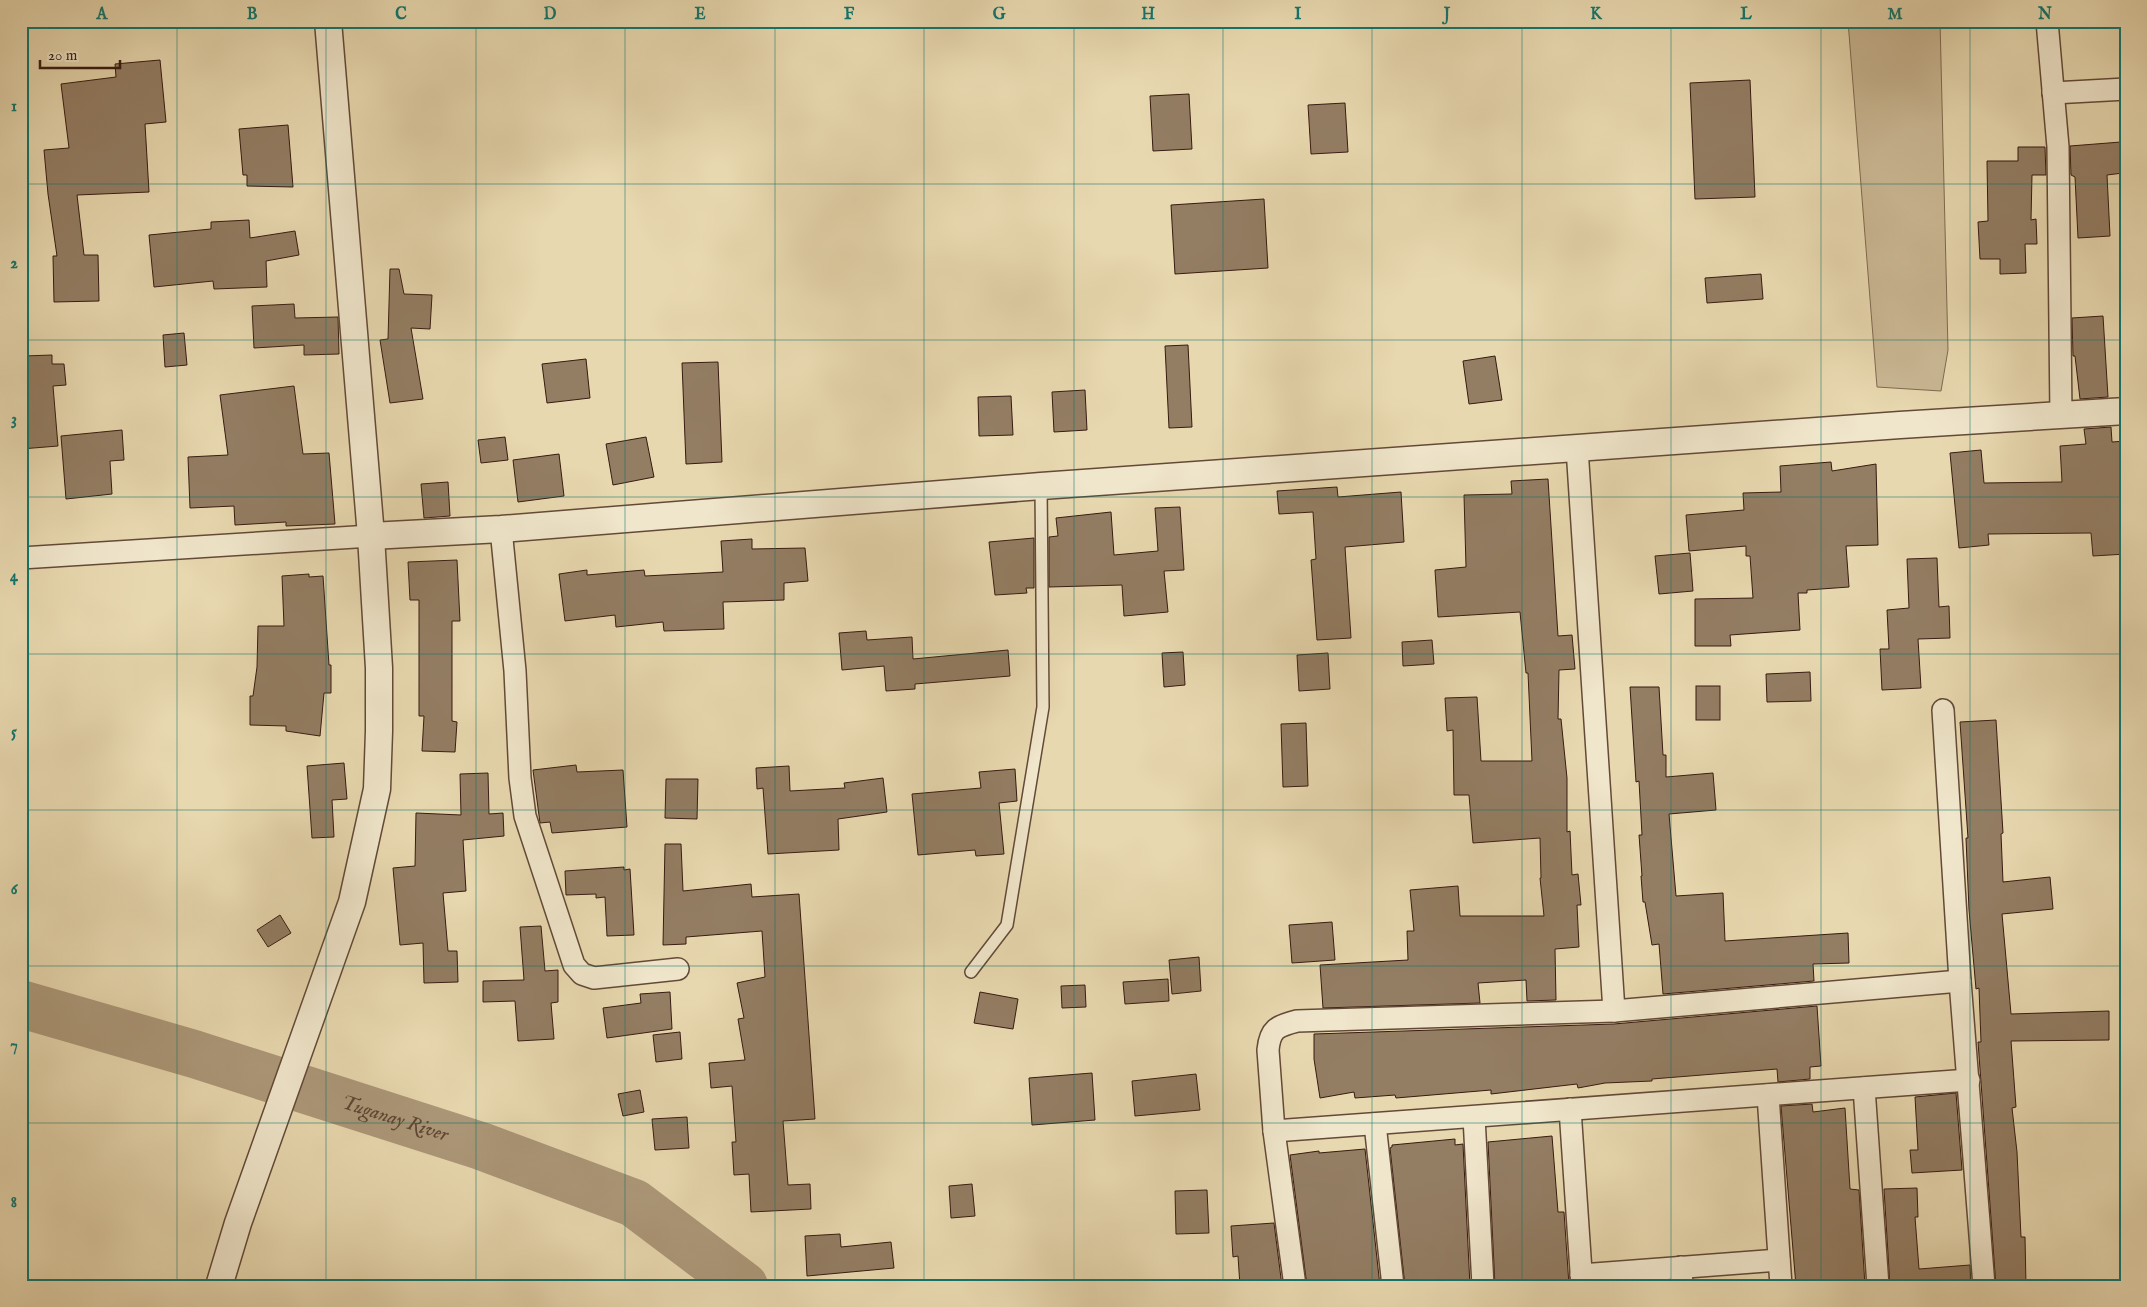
<svg xmlns="http://www.w3.org/2000/svg" width="2147" height="1307" font-family="'IM FELL English',serif">
	<rect width="100%" height="100%" fill="#e8d8af"/>
	<filter id="stains"><feTurbulence type="fractalNoise" baseFrequency=".004" numOctaves="4"/><feColorMatrix values="0 0 0 0 .2 0 0 0 0 .09 0 0 0 0 .02 0 0 0 .5 -.17"/></filter>
	<radialGradient id="worn" r=".72"><stop offset=".6" stop-color="#630" stop-opacity="0"/><stop offset="1" stop-color="#630" stop-opacity=".3"/></radialGradient>
	<!-- green -->
	<polygon fill="#cab894" stroke="#806a52" points="1848,21 1940,21 1948,350 1941,391 1877,387"/>
	<g fill="none" stroke-linecap="round" stroke-linejoin="round">
		<!-- river -->
		<path stroke="#ac9879" stroke-width="48" id="s1" d="M21 1004 194 1054 481 1146 634 1203 744 1286"/>
	</g>
	<!-- building -->
	<g fill="#937d63" stroke="#371b10">
		<polygon points="160,60 166,122 145,124 149,192 77,195 84,255 98,255 99,301 54,302 53,256 57,256 48,194 44,150 69,148 61,84 116,77 115,64"/>
		<polygon points="1750,80 1755,197 1695,199 1690,83"/>
		<polygon points="1189,94 1192,149 1153,151 1150,96"/>
		<polygon points="1345,103 1348,152 1311,154 1308,105"/>
		<polygon points="288,125 293,187 247,186 247,175 243,175 239,129"/>
		<polygon points="2121,142 2123,173 2107,175 2110,236 2078,238 2075,177 2071,175 2070,146"/>
		<polygon points="2018,147 2045,147 2046,175 2032,175 2031,220 2036,219 2037,244 2025,244 2026,273 2000,274 2000,259 1980,259 1978,222 1988,221 1987,161 2018,161"/>
		<polygon points="1264,199 1268,268 1175,274 1171,205"/>
		<polygon points="249,220 250,238 295,231 299,255 266,261 267,287 214,289 213,281 154,287 149,235 211,229 211,222"/>
		<polygon points="390,269 399,269 404,294 432,295 430,329 411,328 423,399 390,403 380,340 388,339"/>
		<polygon points="1761,274 1763,299 1707,303 1705,278"/>
		<polygon points="294,304 295,318 338,317 339,354 304,355 304,345 254,348 252,306"/>
		<polygon points="2103,316 2108,397 2080,399 2075,356 2073,356 2072,318"/>
		<polygon points="184,333 187,365 165,367 163,335"/>
		<polygon points="1188,345 1192,427 1169,428 1165,346"/>
		<polygon points="52,355 52,364 64,364 66,385 53,386 58,446 21,449 21,402 27,402 24,356"/>
		<polygon points="1495,356 1502,400 1469,404 1463,361"/>
		<polygon points="586,359 590,398 547,403 542,364"/>
		<polygon points="718,362 722,462 686,464 682,363"/>
		<polygon points="294,386 303,454 329,453 335,524 286,526 286,522 235,525 234,506 190,508 188,457 228,455 220,395"/>
		<polygon points="1085,390 1087,430 1054,432 1052,392"/>
		<polygon points="1011,396 1013,435 979,436 978,397"/>
		<polygon points="2111,427 2112,442 2126,441 2126,554 2093,556 2091,533 1988,534 1989,545 1959,548 1950,453 1981,450 1984,483 2062,482 2060,446 2086,444 2084,429"/>
		<polygon points="122,430 124,460 110,461 112,494 66,499 61,436"/>
		<polygon points="505,437 508,460 481,463 478,440"/>
		<polygon points="646,437 654,477 613,485 606,444"/>
		<polygon points="559,454 564,496 518,502 513,460"/>
		<polygon points="1831,462 1832,471 1876,464 1878,545 1846,546 1849,587 1807,590 1807,593 1798,593 1800,630 1730,635 1731,646 1695,646 1695,599 1753,598 1750,556 1746,556 1746,546 1689,551 1686,515 1744,510 1743,493 1781,492 1780,466"/>
		<polygon points="1548,479 1558,636 1572,635 1575,669 1559,670 1558,719 1561,719 1567,778 1567,832 1570,831 1572,875 1578,874 1581,905 1577,905 1579,947 1555,949 1556,1000 1527,1001 1526,980 1478,983 1480,1003 1323,1008 1320,965 1408,960 1407,931 1414,931 1410,890 1458,886 1460,916 1544,916 1540,878 1541,878 1540,838 1473,843 1469,795 1454,795 1453,730 1447,731 1445,698 1477,697 1481,761 1532,761 1528,673 1526,673 1520,612 1438,617 1435,570 1466,567 1464,495 1512,494 1511,481"/>
		<polygon points="448,482 450,516 424,518 421,484"/>
		<polygon points="1337,487 1338,497 1401,492 1404,542 1345,547 1351,638 1317,640 1311,560 1316,559 1313,512 1279,514 1277,491"/>
		<polygon points="1180,507 1184,570 1164,571 1168,612 1124,616 1122,585 1049,587 1049,537 1058,536 1056,518 1111,512 1114,555 1158,551 1155,508"/>
		<polygon points="1034,538 1034,588 1026,588 1027,593 995,595 989,542"/>
		<polygon points="752,539 752,549 805,548 808,581 784,583 784,600 723,602 724,629 664,631 663,622 616,627 615,615 565,621 559,574 587,570 587,575 644,570 645,576 723,572 721,541"/>
		<polygon points="1690,553 1693,591 1659,594 1655,556"/>
		<polygon points="1937,558 1939,607 1949,606 1950,638 1918,639 1921,688 1882,690 1880,649 1889,649 1887,610 1909,608 1907,559"/>
		<polygon points="457,560 460,621 452,621 452,721 457,722 455,752 422,751 424,716 419,716 419,600 410,600 408,562"/>
		<polygon points="309,574 309,577 323,576 329,665 331,665 331,693 324,693 320,736 286,731 286,726 250,725 250,696 253,696 257,667 258,626 284,626 282,576"/>
		<polygon points="866,631 867,640 912,637 913,659 1008,650 1010,676 915,684 915,689 886,691 884,666 842,670 839,633"/>
		<polygon points="1432,640 1434,664 1403,666 1402,642"/>
		<polygon points="1183,652 1185,685 1164,687 1162,653"/>
		<polygon points="1328,653 1330,689 1299,691 1297,655"/>
		<polygon points="1810,672 1811,701 1767,702 1766,674"/>
		<rect x="1696" y="686" width="24" height="34"/>
		<polygon points="1630,687 1659,687 1663,755 1666,755 1666,777 1713,773 1716,810 1669,814 1676,896 1723,893 1725,941 1848,933 1849,963 1813,964 1814,981 1663,994 1659,944 1652,945 1645,902 1643,902 1641,876 1642,876 1639,835 1642,835 1639,781 1636,782"/>
		<polygon points="1996,720 2003,833 2001,834 2003,882 2050,877 2053,909 2002,914 2011,1014 2109,1011 2109,1040 2011,1041 2016,1107 2012,1108 2017,1152 2021,1237 2025,1237 2026,1286 1996,1286 1978,1042 1981,1042 1979,988 1976,989 1969,910 1966,838 1968,838 1960,722"/>
		<polygon points="1306,723 1308,786 1283,787 1281,724"/>
		<polygon points="344,763 347,799 332,800 334,837 312,838 307,766"/>
		<polygon points="576,765 577,772 623,770 627,827 552,833 550,822 540,823 533,770"/>
		<polygon points="789,766 790,791 845,788 844,783 883,778 887,812 838,819 839,850 768,854 763,788 757,789 756,768"/>
		<polygon points="1015,769 1017,801 999,803 1004,854 976,856 975,850 918,855 912,794 981,788 979,772"/>
		<polygon points="488,773 489,814 503,813 504,836 463,840 466,891 443,893 448,951 457,951 458,982 424,983 423,943 400,945 393,868 415,866 416,813 461,815 460,774"/>
		<polygon points="666,779 698,779 697,819 665,818"/>
		<polygon points="665,844 681,844 683,891 751,884 752,897 799,894 815,1119 783,1121 788,1185 810,1184 811,1209 751,1212 749,1174 734,1175 732,1142 736,1142 732,1086 711,1088 709,1063 745,1060 738,1019 744,1018 737,983 765,977 762,931 686,937 686,944 663,945"/>
		<polygon points="624,867 624,870 630,869 634,935 607,936 605,897 596,898 596,894 566,895 565,871"/>
		<polygon points="280,915 291,933 268,947 257,930"/>
		<polygon points="1332,922 1335,960 1292,963 1289,925"/>
		<polygon points="541,926 545,971 558,970 558,1002 551,1003 554,1039 518,1041 515,1001 483,1002 483,981 524,980 520,927"/>
		<polygon points="1199,957 1201,991 1172,994 1169,960"/>
		<polygon points="1168,979 1169,1001 1125,1004 1123,982"/>
		<polygon points="1085,985 1086,1007 1062,1008 1061,986"/>
		<polygon points="670,992 672,1029 607,1038 603,1008 641,1003 640,994"/>
		<polygon points="980,992 1018,999 1013,1029 974,1023"/>
		<polygon points="1817,1006 1821,1066 1810,1067 1810,1079 1778,1082 1777,1069 1652,1079 1652,1081 1605,1083 1578,1088 1577,1084 1491,1094 1491,1090 1396,1098 1395,1095 1355,1098 1354,1092 1320,1098 1314,1059 1314,1034 1614,1024"/>
		<polygon points="680,1032 682,1059 656,1062 653,1035"/>
		<polygon points="1092,1073 1095,1120 1032,1125 1029,1078"/>
		<polygon points="1196,1074 1200,1110 1135,1116 1132,1081"/>
		<polygon points="640,1090 644,1112 623,1116 618,1094"/>
		<polygon points="1956,1093 1962,1170 1912,1173 1910,1150 1918,1150 1915,1097"/>
		<polygon points="1812,1104 1813,1112 1845,1108 1850,1189 1859,1190 1865,1286 1796,1286 1781,1106"/>
		<polygon points="687,1117 689,1148 655,1150 652,1119"/>
		<polygon points="1552,1136 1558,1212 1564,1212 1569,1285 1495,1286 1488,1142"/>
		<polygon points="1455,1139 1455,1145 1463,1144 1470,1286 1405,1286 1390,1148 1392,1147 1392,1145"/>
		<polygon points="1365,1149 1380,1286 1307,1286 1290,1155 1319,1151 1319,1153"/>
		<polygon points="972,1184 975,1216 951,1218 949,1186"/>
		<polygon points="1917,1188 1918,1217 1915,1217 1919,1269 1970,1265 1971,1286 1890,1286 1884,1189"/>
		<polygon points="1207,1190 1209,1233 1176,1234 1175,1191"/>
		<polygon points="1274,1223 1282,1286 1240,1286 1238,1256 1233,1257 1231,1226"/>
		<polygon points="840,1234 841,1247 891,1242 894,1268 807,1276 805,1236"/>
	</g>
	<g fill="none" stroke-linecap="round" stroke-linejoin="round">
		<!-- service casing -->
		<g stroke="#634a38" stroke-width="14">
			<polyline id="service" points="971,972 1007,925 1043,707 1041,486"/>
		</g>
		<!-- minor casing -->
		<g stroke="#634a38" stroke-width="24">
			<g id="minor">
				<polyline points="2047,21 2058,147 2061,416"/>
				<polyline points="2053,93 2126,89"/>
				<polyline points="1577,448 1614,1011"/>
				<polyline points="501,529 515,671 520,778 525,816 574,965 582,974 594,978 678,969"/>
				<polyline points="21,558 371,536"/>
				<polyline points="1943,710 1960,981 1984,1286"/>
				<polyline points="1864,1088 1878,1286"/>
				<polyline points="1768,1095 1781,1286"/>
				<polyline points="1570,1109 1582,1286"/>
				<polyline points="1474,1117 1483,1286"/>
				<polyline points="1375,1124 1393,1286"/>
				<polyline points="1274,1131 1969,1080"/>
				<polyline points="1681,1267 1682,1286"/>
				<polyline points="1581,1275 1779,1260"/>
				<path d="M1295 1286 1274 1131 1268 1050C1270 1029 1277 1026 1297 1021L1614 1011 1960 981"/>
			</g>
		</g>
		<!-- tertiary casing -->
		<g stroke="#634a38" stroke-width="29">
			<g id="tertiary">
				<polyline points="371,536 501,529 1041,486 1900,425 2126,411"/>
				<polyline points="219,1286 238,1223 352,902 377,789 379,731 379,668 371,536 328,21"/>
			</g>
		</g>
		<!-- service -->
		<use href="#service" stroke="#f0e6cb" stroke-width="11"/>
		<!-- minor -->
		<use href="#minor" stroke="#f0e6cb" stroke-width="21"/>
		<!-- tertiary -->
		<use href="#tertiary" stroke="#f0e6cb" stroke-width="26"/>
	</g>
	<!-- grid -->
	<path fill="none" stroke="#0f766e" stroke-width="1" stroke-opacity="0.55" d="M177 21V1286M326 21V1286M476 21V1286M625 21V1286M775 21V1286M924 21V1286M1074 21V1286M1223 21V1286M1372 21V1286M1522 21V1286M1671 21V1286M1821 21V1286M1970 21V1286M21 184H2126M21 340H2126M21 497H2126M21 654H2126M21 810H2126M21 966H2126M21 1123H2126"/>
	<g text-anchor="middle" dominant-baseline="central" stroke-width="5" stroke-linejoin="round" paint-order="stroke">
		<!-- water labels -->
		<g font-size="20" font-style="italic" fill="#604735" stroke="#f0e6cb">
			<text stroke="none"><textPath href="#s1" startOffset="391">Tuganay River</textPath></text>
		</g>
	</g>
	<!-- margin -->
	<rect width="2147" height="1307" fill="none" stroke="#e8d8af" stroke-width="55"/>
	<!-- scale -->
	<path d="M40 60v8h80v-8" fill="none" stroke="#371b10" stroke-width="2.5"/>
	<text x="48" y="60" font-size="15" fill="#371b10" stroke="#f0e6cb" stroke-width="4" paint-order="stroke">20 m</text>
	<rect x="28" y="28" width="2092" height="1252" fill="none" stroke="#0f766e" stroke-width="2"/>
	<g font-size="16" text-anchor="middle" font-weight="bold" fill="#0f766e">
		<text x="102" y="19">A</text>
		<text x="252" y="19">B</text>
		<text x="401" y="19">C</text>
		<text x="550" y="19">D</text>
		<text x="700" y="19">E</text>
		<text x="849" y="19">F</text>
		<text x="999" y="19">G</text>
		<text x="1148" y="19">H</text>
		<text x="1298" y="19">I</text>
		<text x="1447" y="19">J</text>
		<text x="1596" y="19">K</text>
		<text x="1746" y="19">L</text>
		<text x="1895" y="19">M</text>
		<text x="2045" y="19">N</text>
		<text x="14" y="111">1</text>
		<text x="14" y="268">2</text>
		<text x="14" y="424">3</text>
		<text x="14" y="581">4</text>
		<text x="14" y="737">5</text>
		<text x="14" y="894">6</text>
		<text x="14" y="1050">7</text>
		<text x="14" y="1207">8</text>
	</g>
	<rect width="100%" height="100%" filter="url(#stains)"/>
	<rect width="100%" height="100%" fill="url(#worn)"/>
</svg>
